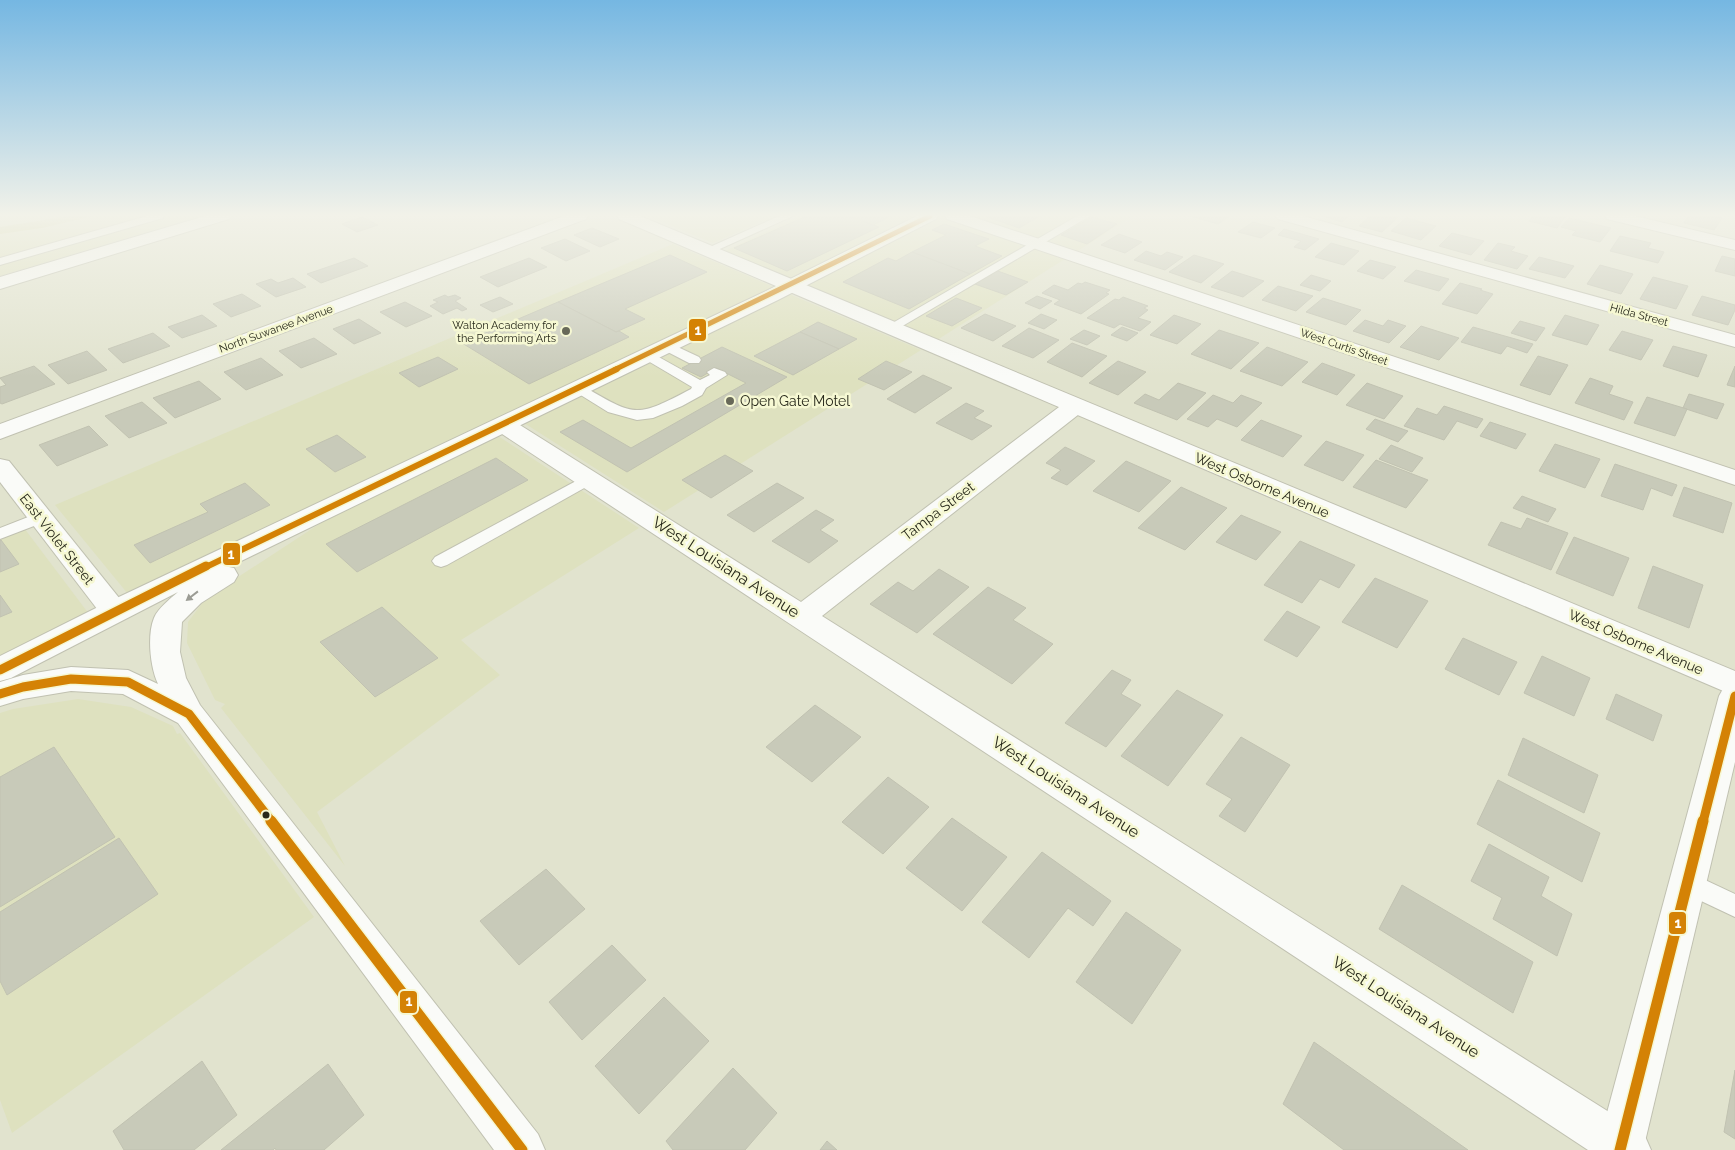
<svg xmlns="http://www.w3.org/2000/svg" width="1735" height="1150" font-family="Raleway,sans-serif">
	<rect width="100%" height="100%" fill="#e1e3ce"/>
	<!-- built -->
	<g fill="#dee1bf">
		<polygon points="0,216 201,216 0,276"/>
		<polygon points="647,216 775,216 713,243"/>
		<polygon points="799,216 919,216 790,279 725,251"/>
		<polygon points="969,216 1133,216 1076,252"/>
		<polygon points="941,217 1065,259 937,340 805,285"/>
		<polygon points="673,244 774,287 128,594 55,505"/>
		<polygon points="789,294 921,350 664,512 524,423"/>
		<polygon points="498,436 639,528 461,640 500,675 317,812 345,866 221,708 225,704 215,700 187,643 188,622 206,598 330,517"/>
		<polygon points="18,520 89,614 0,659 0,528"/>
		<polygon points="78,699 131,707 173,726 177,734 180,733 314,917 12,1133 0,1100 0,713 13,709"/>
	</g>
	<!-- green -->
	<polygon fill="#ced096" points="69,216 93,216 42,228 0,234 0,227"/>
	<!-- building -->
	<g fill="#c8cab9" stroke="#c1c2b1">
		<polygon points="807,216 849,216 879,227 787,271 734,248"/>
		<polygon points="849,216 891,216 873,225"/>
		<polygon points="985,216 1040,216 1019,228"/>
		<polygon points="1190,216 1230,216 1218,224"/>
		<polygon points="1323,216 1349,216 1342,222"/>
		<polygon points="1370,216 1394,216 1398,217 1382,232 1359,226"/>
		<polygon points="1533,216 1566,216 1557,228 1529,221"/>
		<polygon points="1688,216 1715,216 1722,218 1714,230 1684,223"/>
		<polygon points="362,217 378,225 357,232 342,224"/>
		<polygon points="1092,217 1117,224 1087,244 1061,235"/>
		<polygon points="1406,218 1436,226 1421,240 1391,231"/>
		<polygon points="1569,218 1611,228 1600,242 1572,235 1576,231 1561,227"/>
		<polygon points="1253,222 1275,228 1261,238 1238,232"/>
		<polygon points="944,224 989,239 975,246 1002,256 970,274 912,252 946,235 932,230"/>
		<polygon points="592,228 619,239 600,247 574,235"/>
		<polygon points="1284,229 1319,239 1305,250 1294,247 1301,241 1278,235"/>
		<polygon points="1452,233 1484,241 1471,255 1439,246"/>
		<polygon points="1119,234 1142,242 1125,253 1101,245"/>
		<polygon points="1620,236 1651,243 1648,248 1664,252 1658,263 1610,251"/>
		<polygon points="565,239 590,251 566,261 541,248"/>
		<polygon points="1331,243 1359,251 1344,265 1315,257"/>
		<polygon points="1498,243 1515,247 1511,251 1528,256 1517,269 1484,260"/>
		<polygon points="1146,251 1161,256 1167,252 1183,257 1165,270 1134,260"/>
		<polygon points="912,252 970,274 909,309 843,282 888,258 896,261"/>
		<polygon points="670,255 707,272 625,309 645,319 616,332 558,302"/>
		<polygon points="1194,255 1224,264 1201,283 1169,272"/>
		<polygon points="1722,256 1735,259 1735,276 1715,271"/>
		<polygon points="1539,257 1574,266 1565,278 1529,269"/>
		<polygon points="354,258 368,266 321,283 307,274"/>
		<polygon points="529,258 547,267 498,287 480,277"/>
		<polygon points="1370,260 1396,267 1383,279 1357,271"/>
		<polygon points="1600,265 1633,274 1621,294 1587,284"/>
		<polygon points="995,270 1028,282 1006,295 972,283"/>
		<polygon points="1416,270 1449,279 1439,291 1404,281"/>
		<polygon points="1232,271 1264,281 1243,297 1211,287"/>
		<polygon points="1311,275 1331,281 1320,291 1300,285"/>
		<polygon points="1653,277 1688,286 1676,309 1640,299"/>
		<polygon points="293,278 306,287 276,297 256,284 271,279 278,283"/>
		<polygon points="1085,282 1110,290 1106,293 1109,294 1081,314 1054,304 1060,300 1042,293 1054,285 1068,290 1078,283 1082,284"/>
		<polygon points="1460,283 1482,289 1480,290 1493,294 1477,314 1442,304"/>
		<polygon points="1278,286 1313,296 1296,311 1262,300"/>
		<polygon points="242,294 261,306 231,317 213,304"/>
		<polygon points="445,295 448,297 455,295 461,298 455,301 467,309 462,311 457,308 443,314 430,306 438,302 433,300"/>
		<polygon points="1037,296 1052,301 1040,309 1025,303"/>
		<polygon points="1702,296 1735,305 1735,310 1728,325 1692,315"/>
		<polygon points="500,297 513,304 493,312 480,305"/>
		<polygon points="1123,297 1148,306 1144,308 1148,310 1138,318 1151,322 1140,331 1120,324 1114,328 1087,318 1115,299 1119,300"/>
		<polygon points="956,298 982,308 952,326 926,316"/>
		<polygon points="1323,298 1361,310 1346,325 1306,312"/>
		<polygon points="405,302 432,316 406,327 380,312"/>
		<polygon points="558,302 616,332 619,331 629,337 529,384 462,343"/>
		<polygon points="985,314 1016,326 993,341 961,328"/>
		<polygon points="1041,314 1057,320 1044,329 1028,323"/>
		<polygon points="202,315 217,326 182,338 168,327"/>
		<polygon points="1174,315 1201,324 1177,344 1150,335"/>
		<polygon points="1565,315 1599,325 1587,345 1552,335"/>
		<polygon points="359,319 381,333 354,344 333,329"/>
		<polygon points="1365,320 1383,326 1388,320 1406,326 1389,343 1353,331"/>
		<polygon points="1520,321 1545,328 1536,341 1511,333"/>
		<polygon points="818,322 857,339 839,349 800,332"/>
		<polygon points="1421,326 1459,338 1439,360 1400,347"/>
		<polygon points="1122,327 1138,333 1127,341 1111,335"/>
		<polygon points="1473,327 1533,344 1527,353 1507,346 1501,354 1461,342"/>
		<polygon points="1029,328 1059,340 1033,358 1002,346"/>
		<polygon points="1084,330 1100,336 1087,345 1070,339"/>
		<polygon points="1219,330 1259,343 1231,369 1191,354"/>
		<polygon points="1622,331 1653,340 1641,360 1609,350"/>
		<polygon points="800,332 839,349 793,375 754,356"/>
		<polygon points="153,333 170,346 123,363 108,349"/>
		<polygon points="314,338 337,354 301,368 279,351"/>
		<polygon points="1072,343 1107,356 1082,377 1047,362"/>
		<polygon points="1673,346 1707,355 1698,377 1663,366"/>
		<polygon points="722,347 787,377 627,472 560,432 583,420 631,448 746,383 716,368 701,377 682,368"/>
		<polygon points="1267,347 1308,362 1282,386 1240,371"/>
		<polygon points="87,351 107,370 68,384 48,365"/>
		<polygon points="1538,356 1568,365 1550,395 1520,385"/>
		<polygon points="438,357 458,369 419,387 399,373"/>
		<polygon points="261,358 283,375 246,390 224,372"/>
		<polygon points="886,361 912,372 884,390 858,379"/>
		<polygon points="1118,361 1146,372 1118,395 1089,383"/>
		<polygon points="1322,363 1355,375 1337,395 1302,382"/>
		<polygon points="34,366 55,384 2,404 0,403 0,387 6,385 0,378"/>
		<polygon points="1735,366 1735,387 1727,385"/>
		<polygon points="923,375 952,388 915,413 887,399"/>
		<polygon points="1590,378 1613,386 1609,394 1633,402 1624,420 1575,403"/>
		<polygon points="199,381 221,399 175,418 153,398"/>
		<polygon points="1178,383 1206,393 1177,420 1134,403 1145,394 1159,400"/>
		<polygon points="1367,383 1403,396 1384,419 1346,405"/>
		<polygon points="1689,394 1724,404 1717,419 1683,408"/>
		<polygon points="1213,395 1233,403 1241,395 1262,403 1237,427 1217,419 1208,427 1187,419"/>
		<polygon points="1647,397 1687,409 1675,436 1634,423"/>
		<polygon points="142,402 167,423 129,438 105,416"/>
		<polygon points="966,403 984,411 974,418 992,426 972,440 936,423"/>
		<polygon points="1444,406 1483,419 1477,428 1457,421 1444,440 1404,426 1417,408 1437,415"/>
		<polygon points="1375,419 1408,431 1398,442 1366,429"/>
		<polygon points="1261,420 1302,436 1283,457 1241,440"/>
		<polygon points="1490,422 1526,434 1516,449 1480,436"/>
		<polygon points="89,426 108,445 57,466 39,445"/>
		<polygon points="337,435 366,457 335,472 306,449"/>
		<polygon points="1326,441 1364,455 1343,481 1304,465"/>
		<polygon points="1555,444 1600,459 1585,488 1539,471"/>
		<polygon points="1391,445 1423,458 1412,472 1379,459"/>
		<polygon points="1065,447 1095,461 1067,485 1051,478 1061,470 1046,463"/>
		<polygon points="725,455 753,471 711,498 682,480"/>
		<polygon points="496,458 528,480 357,572 326,544"/>
		<polygon points="1376,460 1428,480 1406,508 1353,487"/>
		<polygon points="1126,461 1171,481 1139,512 1093,491"/>
		<polygon points="1615,464 1677,485 1672,496 1651,488 1643,510 1601,496"/>
		<polygon points="245,483 270,505 150,563 134,545 208,512 200,504"/>
		<polygon points="777,483 804,498 754,532 727,515"/>
		<polygon points="1181,487 1227,508 1185,550 1138,528"/>
		<polygon points="1684,487 1732,503 1723,533 1673,516"/>
		<polygon points="1522,496 1556,509 1548,522 1513,508"/>
		<polygon points="816,510 834,520 820,530 838,541 809,563 772,541"/>
		<polygon points="1241,515 1281,532 1256,560 1216,542"/>
		<polygon points="1527,518 1568,533 1551,570 1488,545 1501,522 1521,529"/>
		<polygon points="1574,537 1629,558 1613,596 1556,573"/>
		<polygon points="1,540 19,564 0,572 0,541"/>
		<polygon points="1300,541 1355,565 1339,588 1320,579 1302,603 1264,585"/>
		<polygon points="1653,566 1703,585 1689,628 1638,608"/>
		<polygon points="939,569 969,587 917,633 870,604 898,582 913,591"/>
		<polygon points="1375,578 1428,601 1397,648 1342,622"/>
		<polygon points="988,587 1026,608 1013,620 1053,644 1012,684 933,634"/>
		<polygon points="0,595 12,612 0,617"/>
		<polygon points="382,607 438,658 375,697 320,642"/>
		<polygon points="1287,611 1320,627 1297,657 1264,640"/>
		<polygon points="1463,638 1517,662 1499,695 1445,669"/>
		<polygon points="1542,656 1590,678 1574,716 1524,693"/>
		<polygon points="1112,670 1131,680 1121,694 1141,705 1106,747 1065,723"/>
		<polygon points="1177,690 1223,715 1168,786 1121,756"/>
		<polygon points="1616,694 1662,715 1653,741 1606,719"/>
		<polygon points="815,705 861,737 812,782 766,747"/>
		<polygon points="1241,737 1290,765 1245,832 1219,816 1232,799 1206,784"/>
		<polygon points="1523,738 1598,775 1584,813 1508,775"/>
		<polygon points="54,747 115,837 0,907 0,777"/>
		<polygon points="888,777 929,807 883,854 842,822"/>
		<polygon points="1498,780 1600,833 1582,882 1477,824"/>
		<polygon points="952,818 1007,857 962,911 906,868"/>
		<polygon points="119,838 158,894 7,995 0,981 0,912"/>
		<polygon points="1489,844 1549,877 1541,896 1572,914 1557,956 1493,919 1502,898 1471,881"/>
		<polygon points="1042,852 1111,901 1093,926 1068,908 1029,958 982,922"/>
		<polygon points="546,869 585,909 519,965 480,921"/>
		<polygon points="1402,885 1533,962 1513,1013 1379,929"/>
		<polygon points="1126,912 1181,950 1132,1024 1076,982"/>
		<polygon points="612,945 646,980 582,1040 549,1002"/>
		<polygon points="664,997 709,1041 639,1114 595,1066"/>
		<polygon points="1314,1042 1468,1150 1344,1150 1283,1104"/>
		<polygon points="202,1061 237,1115 194,1150 124,1150 113,1131"/>
		<polygon points="328,1064 364,1115 324,1150 276,1150 275,1148 273,1150 221,1150"/>
		<polygon points="733,1068 777,1113 745,1150 673,1150 666,1141"/>
		<polygon points="1735,1070 1735,1139 1724,1132"/>
		<polygon points="827,1141 837,1150 820,1150"/>
	</g>
	<g fill="none" stroke-linecap="round" stroke-linejoin="round">
		<!-- lane casing -->
		<g stroke="#c0c1b1" stroke-width="2">
			<g id="lane">
				<polygon points="147,216 164,216 163,218 0,265 0,258"/>
				<polygon points="779,216 793,216 711,253 707,254 701,251"/>
				<polygon points="1077,216 1090,216 894,331 886,331 884,328"/>
				<polygon points="667,342 699,357 701,360 699,363 689,363 662,349 661,346"/>
				<path d="M648 351 700 380 710 375 707 372 714 368 725 372 727 375 706 388 702 395 682 406 653 418 637 420 608 412 571 389 578 385 583 386C636 417 636 418 691 389L692 387 643 358 641 355 643 352Z"/>
				<polygon points="589,474 595,476 597,479 595,482 447,565 441,567 435,565 432,561 435,557"/>
				<polygon points="41,512 47,513 49,517 47,521 0,539 0,528"/>
				<polygon points="1688,872 1735,894 1735,917 1680,891 1676,883 1680,875"/>
			</g>
		</g>
		<!-- street casing -->
		<g stroke="#c0c1b1" stroke-width="2">
			<g id="street">
				<polygon points="205,216 231,216 229,219 0,289 0,277"/>
				<polygon points="564,216 588,216 586,219 0,439 0,424"/>
				<polygon points="945,216 970,216 1735,470 1735,485 947,219"/>
				<polygon points="1276,216 1303,216 1735,335 1735,347 1278,219"/>
				<polygon points="1605,216 1635,216 1735,240 1735,250 1607,219"/>
				<polygon points="1075,399 1083,401 1086,406 1083,411 822,616 1644,1134 1651,1150 1588,1150 496,430 493,425 496,420 504,418 512,420 801,602 1067,401"/>
				<polygon points="0,459 9,461 124,604 128,611 124,618 114,621 104,618 0,482"/>
			</g>
		</g>
		<!-- secondary casing -->
		<g stroke="#c0c1b1" stroke-width="2">
			<polygon id="secondary" points="617,216 640,216 1735,671 1735,696 619,219"/>
		</g>
		<!-- primary casing -->
		<g stroke="#c0c1b1" stroke-width="2">
			<g id="primary">
				<path d="M917 216H938L936 219 778 300 229 567 234 568 238 575 234 582 201 603 182 622 180 652 186 678 200 705 538 1134 545 1150H494L178 723 123 694 71 691 23 699 0 706V682L23 675 71 667 128 670 158 684C150 667 147 635 154 618 158 608 170 599 178 592L11 678 0 681V656L104 604 764 292Z"/>
				<polygon points="1735,684 1735,762 1643,1150 1597,1150 1719,696 1724,687"/>
			</g>
		</g>
		<!-- lane -->
		<use href="#lane" fill="#fafbf8" fill-rule="evenodd"/>
		<!-- street -->
		<use href="#street" fill="#fafbf8" fill-rule="evenodd"/>
		<!-- secondary -->
		<use href="#secondary" fill="#fafbf8" fill-rule="evenodd"/>
		<!-- primary -->
		<use href="#primary" fill="#fafbf8" fill-rule="evenodd"/>
		<!-- bus-1-far3 casing -->
		<g stroke="#f6f8d3" stroke-width="8">
			<polyline id="bus-1-far3" points="614,370 930,216"/>
		</g>
		<!-- bus-1-far2 casing -->
		<g stroke="#f6f8d3" stroke-width="9">
			<polyline id="bus-1-far2" points="204,568 617,369"/>
		</g>
		<!-- bus-1-far1 casing -->
		<g stroke="#f6f8d3" stroke-width="12">
			<g id="bus-1-far1">
				<polyline points="0,670 206,566"/>
				<polyline points="0,694 23,687 71,679 128,682 189,714 272,822"/>
				<polyline points="1703,822 1735,696"/>
			</g>
		</g>
		<!-- bus-1 casing -->
		<g stroke="#f6f8d3" stroke-width="14">
			<g id="bus-1">
				<polyline points="271,821 522,1150"/>
				<polyline points="1620,1150 1703,821"/>
			</g>
		</g>
		<!-- bus-1-far3 -->
		<use href="#bus-1-far3" stroke="#d48205" stroke-width="5"/>
		<!-- bus-1-far2 -->
		<use href="#bus-1-far2" stroke="#d48205" stroke-width="6"/>
		<!-- bus-1-far1 -->
		<use href="#bus-1-far1" stroke="#d48205" stroke-width="9"/>
		<!-- bus-1 -->
		<use href="#bus-1" stroke="#d48205" stroke-width="11"/>
	</g>
	<!-- one-way arrows -->
	<defs><path id="oneway-solid" d="M-6-.8H1V-3.2L6.5 0L1 3.2V.8H-6Z" transform="scale(1.25)"/></defs>
	<use fill="#9b9c94" href="#oneway-solid" transform="translate(192 596) rotate(142)"/>
	<!-- sky -->
	<linearGradient id="sky" x2="0" y2="1"><stop stop-color="#75b7e2"/><stop offset="0.57" stop-color="#f2f2e9"/><stop offset="1" stop-color="#f2f2e9" stop-opacity="0"/></linearGradient>
	<rect width="1735" height="377" fill="url(#sky)"/>
	<!-- markers -->
	<g fill="#686959" stroke="#f6f8d3" stroke-width="2">
		<circle cx="566" cy="331" r="5"/>
		<circle cx="730" cy="401" r="5"/>
	</g>
	<circle fill="#27281a" stroke="#f6f8d3" stroke-width="2" cx="266" cy="815" r="4.5"/>
	<g text-anchor="middle" dominant-baseline="central" stroke-width="5" stroke-linejoin="round" paint-order="stroke">
		<!-- far-street labels -->
		<g font-size="11" fill="#27281a" stroke="#f6f8d3">
			<text transform="translate(1639 315) rotate(15)">Hilda Street</text>
			<text transform="translate(276 329) rotate(-20)">North Suwanee Avenue</text>
			<text transform="translate(1344 347) rotate(19)">West Curtis Street</text>
		</g>
		<!-- far-poi labels -->
		<g font-size="11" fill="#27281a" stroke="#f6f8d3" text-anchor="end">
			<text x="556" y="325">Walton Academy for<tspan x="556" dy="13">the Performing Arts</tspan></text>
		</g>
		<!-- poi labels -->
		<g font-size="14" fill="#27281a" stroke="#f6f8d3" text-anchor="start">
			<text x="740" y="401">Open Gate Motel</text>
		</g>
		<!-- street labels -->
		<g font-size="14" fill="#27281a" stroke="#f6f8d3">
			<text transform="translate(1262 485) rotate(23)">West Osborne Avenue</text>
			<text transform="translate(938 511) rotate(-37)">Tampa Street</text>
			<text transform="translate(57 539) rotate(52)">East Violet Street</text>
			<text transform="translate(1636 642) rotate(23)">West Osborne Avenue</text>
		</g>
		<!-- near-street labels -->
		<g font-size="16" fill="#27281a" stroke="#f6f8d3">
			<text transform="translate(726 567) rotate(33)">West Louisiana Avenue</text>
			<text transform="translate(1066 787) rotate(33)">West Louisiana Avenue</text>
			<text transform="translate(1406 1007) rotate(33)">West Louisiana Avenue</text>
		</g>
	</g>
	<g stroke="#f6f8d3" stroke-width="2">
		<rect x="688" y="318" width="19" height="24" rx="5" fill="#d48205"/>
		<rect x="222" y="542" width="19" height="24" rx="5" fill="#d48205"/>
		<rect x="1668" y="911" width="19" height="24" rx="5" fill="#d48205"/>
		<rect x="399" y="990" width="19" height="24" rx="5" fill="#d48205"/>
	</g>
	<g font-size="14" text-anchor="middle" font-weight="bold" fill="#fff">
		<text x="698" y="335">1</text>
		<text x="231" y="559">1</text>
		<text x="1678" y="928">1</text>
		<text x="409" y="1006">1</text>
	</g>
</svg>
